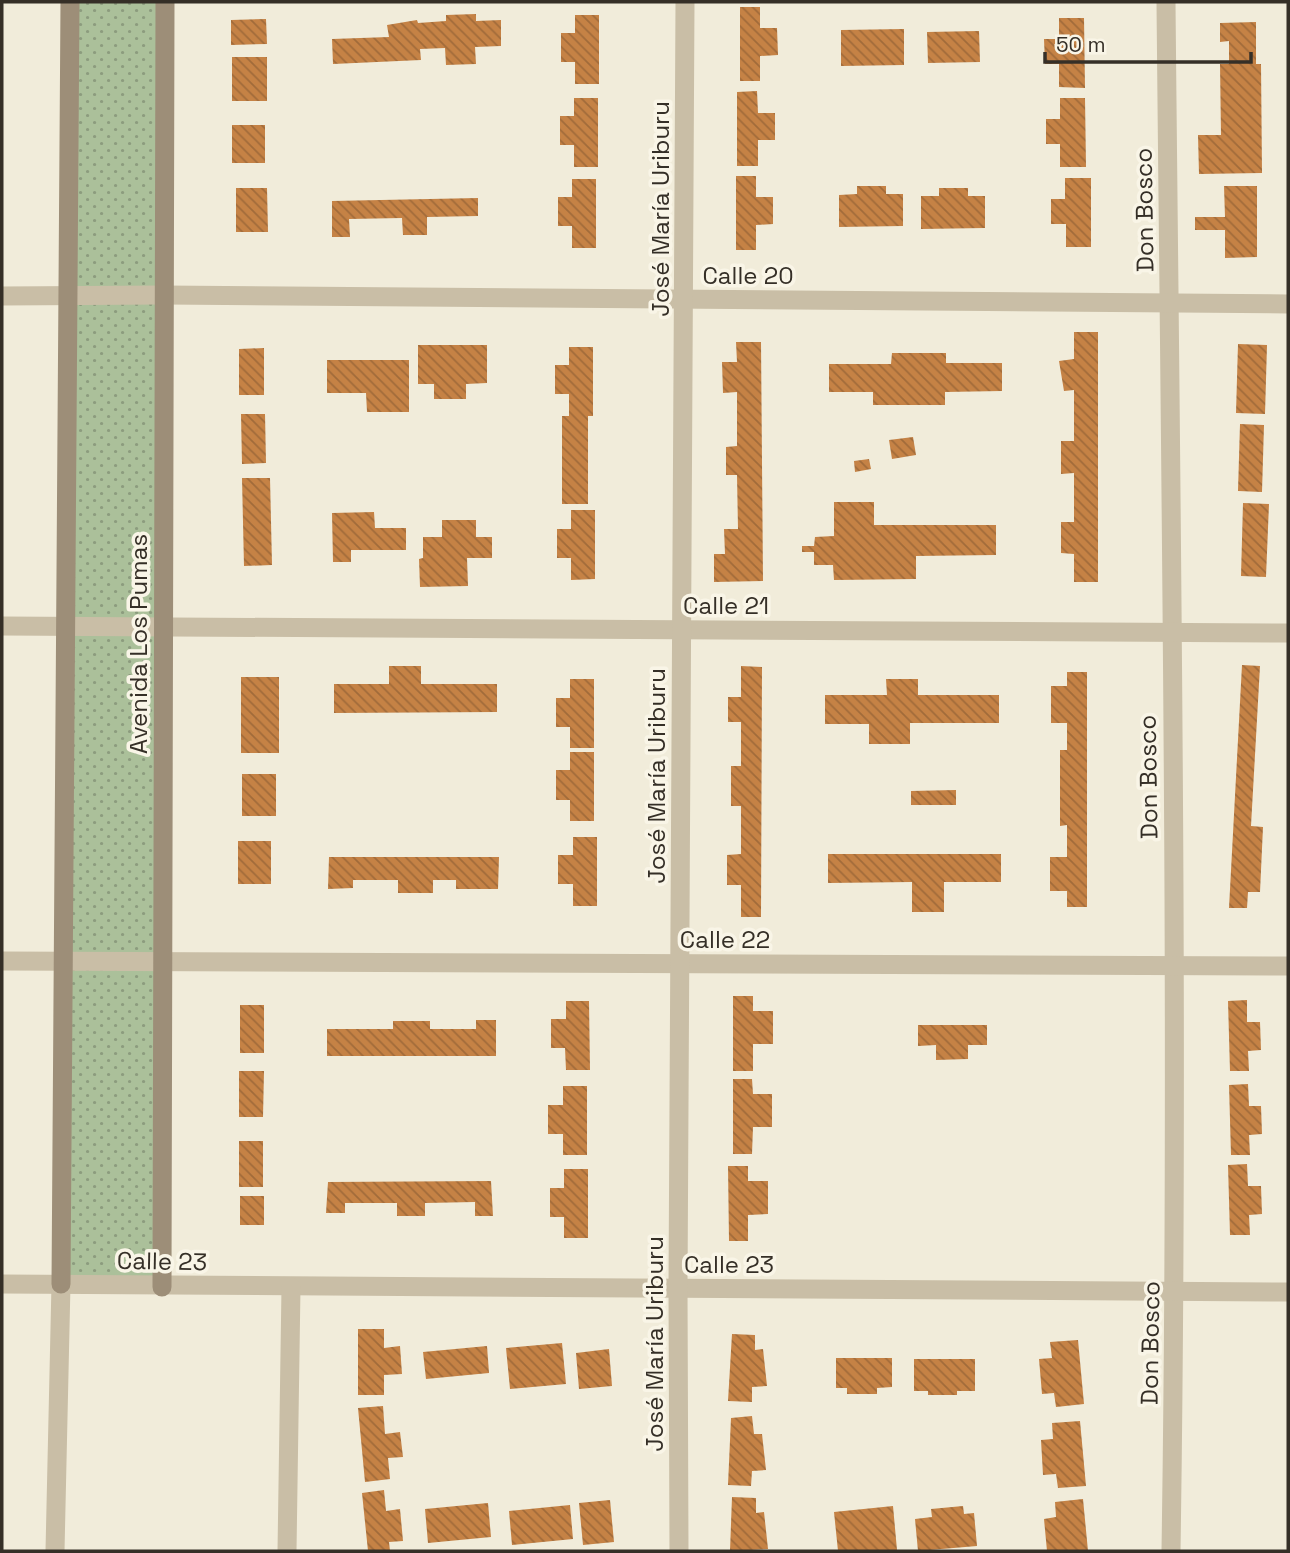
<svg xmlns="http://www.w3.org/2000/svg" width="1290" height="1553" font-family="'Space Grotesk',sans-serif">
	<defs>
		<pattern id="park-dots" width="8" height="8" patternUnits="userSpaceOnUse" patternTransform="scale(1.75)"><rect width="8" height="8" fill="#abc09a"/><path d="M2 2h.1M6 6h.1" fill="none" stroke="#8c9c7e" stroke-width="1.8" stroke-linecap="round"/></pattern>
		<pattern id="building-back-hatch" width="6" height="6" patternUnits="userSpaceOnUse" patternTransform="scale(1.75)"><rect width="6" height="6" fill="#c58245"/><path d="M-1 5l2 2M0 0l6 6M5-1l2 2" fill="none" stroke="#a16b3a"/></pattern>
	</defs>
	<rect width="100%" height="100%" fill="#f1ecda"/>
	<!-- park -->
	<polygon fill="url(#park-dots)" points="72,2 166,2 160,1285 62,1283"/>
	<!-- building -->
	<g fill="url(#building-back-hatch)">
		<polygon points="740,7 760,7 760,28 777,28 778,55 760,56 760,81 740,81"/>
		<polygon points="476,14 476,21 501,20 501,46 475,47 476,64 446,65 445,48 420,49 421,60 333,64 332,39 389,37 387,25 417,20 418,23 446,21 446,15"/>
		<polygon points="575,15 599,15 599,84 575,84 575,62 561,62 561,33 575,33"/>
		<polygon points="1059,18 1084,18 1085,88 1059,87 1059,64 1045,64 1044,39 1059,39"/>
		<polygon points="266,19 267,44 231,45 231,20"/>
		<polygon points="1256,22 1256,64 1261,64 1262,173 1199,174 1198,135 1221,135 1220,64 1229,64 1229,41 1220,42 1220,23"/>
		<polygon points="904,29 904,65 841,66 841,30"/>
		<polygon points="979,31 980,62 928,63 927,32"/>
		<rect x="232" y="57" width="35" height="44"/>
		<polygon points="757,91 758,113 775,113 775,140 758,140 758,166 737,166 737,92"/>
		<polygon points="574,98 598,98 598,167 574,167 574,145 560,145 560,116 574,116"/>
		<polygon points="1060,98 1085,98 1086,167 1060,167 1060,144 1046,144 1046,119 1060,119"/>
		<rect x="232" y="125" width="33" height="38"/>
		<polygon points="736,176 756,176 756,197 773,197 773,224 756,225 756,250 736,250"/>
		<polygon points="1065,178 1091,178 1091,247 1066,247 1066,224 1051,224 1051,199 1065,199"/>
		<polygon points="572,179 596,179 596,248 572,248 572,226 558,226 558,197 572,197"/>
		<polygon points="857,186 886,186 886,194 903,194 903,226 839,227 839,195 857,194"/>
		<polygon points="1224,186 1257,186 1257,257 1225,258 1225,230 1195,230 1195,217 1225,217"/>
		<polygon points="236,188 267,188 268,232 236,232"/>
		<polygon points="939,188 968,188 968,196 985,196 985,228 921,229 921,196 939,196"/>
		<polygon points="478,198 478,216 427,217 427,235 403,235 402,218 349,219 350,237 332,237 332,201"/>
		<polygon points="1074,332 1098,332 1098,582 1074,582 1074,554 1061,553 1061,522 1074,522 1074,473 1061,474 1061,441 1074,441 1074,390 1064,391 1059,361 1074,359"/>
		<polygon points="736,342 761,342 763,581 714,582 714,554 725,554 724,529 738,529 737,475 726,475 726,447 737,446 737,392 723,393 722,362 737,362"/>
		<polygon points="1238,344 1267,345 1265,414 1236,413"/>
		<polygon points="418,345 487,345 487,383 466,384 466,399 434,399 434,384 418,384"/>
		<polygon points="569,347 593,347 593,416 588,416 588,504 562,504 562,416 569,416 569,394 555,394 555,365 569,365"/>
		<polygon points="264,348 264,395 239,395 239,349"/>
		<polygon points="892,353 946,353 946,363 1002,363 1002,391 945,392 945,405 873,405 873,392 829,392 829,364 891,364"/>
		<polygon points="327,360 409,360 409,412 367,412 366,393 327,393"/>
		<polygon points="241,414 265,414 266,463 242,464"/>
		<polygon points="1240,424 1264,425 1262,492 1238,491"/>
		<polygon points="913,437 916,455 892,459 889,440"/>
		<polygon points="869,459 871,469 855,472 854,461"/>
		<polygon points="242,478 270,478 272,565 244,566"/>
		<polygon points="834,502 874,502 874,525 996,525 996,555 916,556 916,579 834,580 833,565 814,565 814,552 802,552 802,546 814,546 815,537 834,536"/>
		<polygon points="1243,503 1269,504 1266,577 1241,576"/>
		<polygon points="571,510 595,510 595,579 571,580 571,558 557,558 557,529 571,529"/>
		<polygon points="374,512 375,528 406,528 406,550 351,550 351,562 333,562 332,513"/>
		<polygon points="442,520 476,520 476,537 492,537 492,558 467,558 468,586 420,587 419,559 423,558 423,537 442,537"/>
		<polygon points="1242,665 1260,666 1251,826 1263,827 1260,892 1248,892 1247,908 1229,908"/>
		<polygon points="389,666 421,666 421,684 497,684 497,712 334,713 334,684 389,684"/>
		<polygon points="741,666 762,667 761,917 741,917 741,885 727,885 727,855 741,854 741,806 731,806 731,766 741,766 741,722 728,722 728,697 741,697"/>
		<polygon points="1067,672 1087,672 1087,907 1067,907 1067,891 1050,891 1050,857 1067,857 1067,825 1060,826 1060,750 1067,750 1067,723 1051,723 1051,686 1067,686"/>
		<rect x="241" y="677" width="38" height="76"/>
		<polygon points="570,679 594,679 594,748 570,748 570,727 556,727 556,698 570,698"/>
		<polygon points="886,679 918,679 918,695 999,695 999,723 910,723 910,744 869,744 869,724 825,724 825,695 887,695"/>
		<polygon points="570,752 594,752 594,821 570,821 570,800 556,800 556,770 570,770"/>
		<rect x="242" y="774" width="34" height="42"/>
		<polygon points="956,790 956,805 911,805 911,791"/>
		<polygon points="573,837 597,837 597,906 573,906 573,884 558,884 558,855 573,855"/>
		<rect x="238" y="841" width="33" height="43"/>
		<polygon points="828,854 1001,854 1001,882 944,882 944,912 912,912 912,882 828,883"/>
		<polygon points="329,857 499,857 498,889 456,889 456,880 433,880 433,893 398,893 398,880 353,880 353,888 328,889"/>
		<polygon points="733,996 753,996 753,1011 773,1011 773,1044 753,1044 753,1071 733,1071"/>
		<polygon points="1247,1000 1247,1022 1260,1022 1261,1050 1248,1051 1249,1071 1230,1071 1228,1001"/>
		<polygon points="566,1001 589,1001 590,1070 566,1070 565,1048 551,1048 551,1019 566,1019"/>
		<rect x="240" y="1005" width="24" height="48"/>
		<polygon points="476,1020 496,1020 496,1056 327,1056 327,1029 393,1029 393,1021 430,1021 430,1029 476,1029"/>
		<polygon points="918,1025 987,1025 987,1045 968,1045 968,1059 936,1060 936,1045 918,1046"/>
		<polygon points="239,1071 264,1071 263,1117 239,1117"/>
		<polygon points="733,1079 752,1079 753,1094 772,1094 772,1127 753,1127 752,1154 733,1154"/>
		<polygon points="1248,1084 1249,1106 1261,1106 1262,1134 1249,1135 1250,1155 1231,1155 1229,1085"/>
		<polygon points="563,1086 587,1086 587,1155 563,1155 563,1134 548,1134 548,1105 563,1105"/>
		<rect x="239" y="1141" width="24" height="46"/>
		<polygon points="1247,1164 1248,1186 1261,1186 1262,1214 1249,1215 1250,1235 1230,1235 1228,1165"/>
		<polygon points="728,1166 748,1166 748,1181 768,1181 768,1214 748,1215 748,1241 729,1241"/>
		<polygon points="564,1169 588,1169 588,1238 564,1238 564,1217 550,1217 550,1188 564,1188"/>
		<polygon points="491,1181 493,1216 475,1216 475,1202 425,1203 425,1216 397,1216 397,1203 345,1203 345,1213 326,1213 328,1182"/>
		<rect x="240" y="1196" width="24" height="29"/>
		<polygon points="358,1329 384,1329 384,1348 400,1346 402,1374 384,1375 384,1395 358,1395"/>
		<polygon points="732,1334 755,1335 755,1350 763,1349 767,1386 752,1387 752,1402 728,1401"/>
		<polygon points="1078,1340 1084,1404 1056,1407 1054,1393 1042,1394 1039,1359 1052,1358 1050,1342"/>
		<polygon points="562,1343 566,1384 510,1389 506,1348"/>
		<polygon points="487,1346 489,1373 426,1379 423,1352"/>
		<polygon points="609,1349 612,1386 579,1389 576,1353"/>
		<polygon points="836,1358 892,1358 892,1387 877,1388 877,1394 847,1394 847,1388 836,1388"/>
		<polygon points="914,1359 975,1359 975,1391 957,1391 957,1395 928,1395 928,1391 914,1391"/>
		<polygon points="383,1406 385,1434 400,1432 403,1457 388,1458 390,1479 365,1482 358,1408"/>
		<polygon points="752,1416 754,1434 762,1434 766,1470 752,1471 751,1486 728,1485 731,1418"/>
		<polygon points="1080,1421 1086,1486 1058,1488 1056,1474 1043,1475 1041,1440 1053,1439 1052,1423"/>
		<polygon points="384,1490 386,1511 400,1509 403,1541 389,1542 390,1551 368,1551 362,1493"/>
		<polygon points="732,1497 756,1498 756,1513 764,1512 768,1549 730,1551"/>
		<polygon points="1083,1499 1088,1551 1047,1551 1044,1519 1056,1517 1055,1502"/>
		<polygon points="610,1500 614,1542 583,1545 579,1503"/>
		<polygon points="488,1503 491,1537 428,1543 425,1509"/>
		<polygon points="570,1505 573,1539 512,1545 509,1511"/>
		<polygon points="893,1506 897,1550 838,1551 834,1512"/>
		<polygon points="963,1506 964,1514 974,1513 977,1546 918,1551 915,1519 932,1517 931,1509"/>
	</g>
	<g fill="none" stroke-linecap="round" stroke-linejoin="round">
		<!-- minor -->
		<g stroke="#c9bea6" stroke-width="19">
			<path d="M1166 2C1171 518 1179 1035 1171 1551"/>
			<polyline points="2,296 164,295 1288,304"/>
			<polyline points="2,626 1288,633"/>
			<polyline points="2,961 1288,966"/>
			<polyline points="2,1284 1288,1292"/>
			<polyline points="55,1551 61,1284"/>
			<polyline points="287,1551 291,1287"/>
			<polyline points="679,1551 678,1288 685,2"/>
		</g>
		<!-- secondary -->
		<g stroke="#9d8e78" stroke-width="19">
			<polyline points="61,1284 70,2"/>
			<polyline points="162,1287 165,2"/>
		</g>
	</g>
	<g text-anchor="middle" dominant-baseline="central" stroke-width="7" stroke-linejoin="round" paint-order="stroke">
		<!-- street labels -->
		<g font-size="24" fill="#352f27" stroke="#f9f5e7">
			<text transform="translate(660 209) rotate(-90)">José María Uriburu</text>
			<text transform="translate(1144 210) rotate(-91)">Don Bosco</text>
			<text x="748" y="275">Calle 20</text>
			<text x="726" y="605">Calle 21</text>
			<text transform="translate(138 644) rotate(-90)">Avenida Los Pumas</text>
			<text transform="translate(656 776) rotate(-90)">José María Uriburu</text>
			<text transform="translate(1148 777) rotate(-91)">Don Bosco</text>
			<text x="725" y="939">Calle 22</text>
			<text transform="translate(162 1261) rotate(1)">Calle 23</text>
			<text x="729" y="1264">Calle 23</text>
			<text transform="translate(1150 1343) rotate(-89)">Don Bosco</text>
			<text transform="translate(654 1344) rotate(-90)">José María Uriburu</text>
		</g>
	</g>
	<!-- border -->
	<rect width="1290" height="1553" fill="none" stroke="#352f27" stroke-width="7"/>
	<!-- scale -->
	<path d="M1045 52v10h206v-10" fill="none" stroke="#352f27" stroke-width="3.5"/>
	<text x="1056" y="52" font-size="21" fill="#352f27" stroke="#f9f5e7" stroke-width="5" paint-order="stroke">50 m</text>
</svg>
